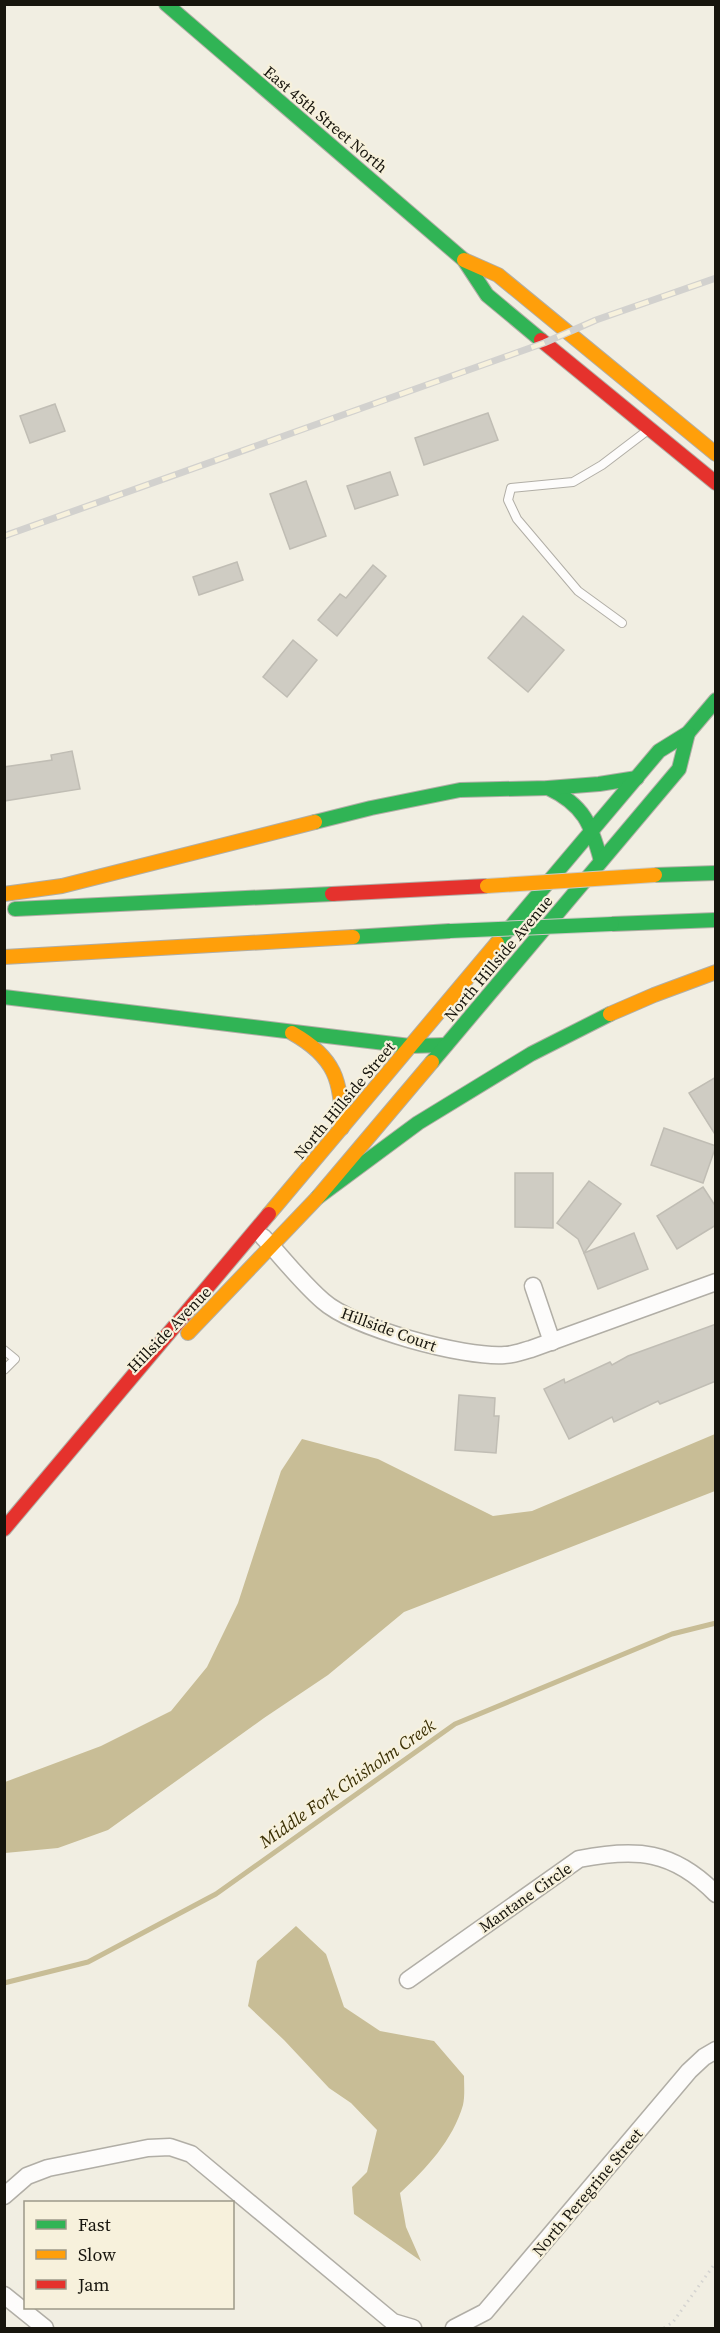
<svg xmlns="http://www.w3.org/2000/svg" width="720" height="2333" font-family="'Source Serif 4',serif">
	<rect width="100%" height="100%" fill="#f1eee2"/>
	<!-- water -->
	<g fill="#c8bd96">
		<polygon points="715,1434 715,1491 404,1612 328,1675 264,1718 108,1830 58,1848 5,1853 5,1782 101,1746 171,1711 207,1667 238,1603 281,1471 302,1439 378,1459 493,1516 532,1511"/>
		<path d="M296 1926 326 1954 344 2007 380 2031 434 2041 464 2076C464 2085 465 2096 463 2105 453 2140 426 2169 400 2193L406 2227 421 2261 354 2214 352 2187 367 2172 377 2130 351 2103 329 2088 284 2040 248 2006 257 1961Z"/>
	</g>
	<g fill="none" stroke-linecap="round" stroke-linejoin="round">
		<!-- stream -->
		<polyline stroke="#c8bd96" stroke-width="5" points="4,1983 88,1962 216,1894 455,1724 672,1634 716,1623"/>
	</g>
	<!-- building -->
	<g fill="#cfccc3" stroke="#c0bdb4" stroke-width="1.5">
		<polygon points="55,404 65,431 30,443 20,416"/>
		<polygon points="488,413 498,440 424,465 415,438"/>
		<polygon points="390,472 398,495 355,509 347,486"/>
		<polygon points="306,481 326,536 290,549 270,494"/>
		<polygon points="237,562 243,580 199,595 193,577"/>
		<polygon points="373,565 386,576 337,636 318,620 340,594 346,598"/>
		<polygon points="523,616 564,650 528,692 488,658"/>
		<polygon points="293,640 317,660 287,697 263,677"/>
		<polygon points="72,751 80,789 4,801 4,767 52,760 51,755"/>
		<polygon points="716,1077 716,1136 689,1093"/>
		<polygon points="664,1128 716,1146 703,1183 651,1165"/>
		<polygon points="515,1173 553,1173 553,1228 515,1227"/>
		<polygon points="589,1181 621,1204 584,1253 578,1239 557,1223"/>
		<polygon points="703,1187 716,1207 716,1225 677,1249 657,1216"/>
		<polygon points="634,1233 648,1269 598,1289 584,1253"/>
		<polygon points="716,1324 716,1381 660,1404 658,1401 614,1422 612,1417 569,1439 544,1389 564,1379 565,1383 610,1362 612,1365 628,1356"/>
		<polygon points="459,1395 495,1398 494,1416 499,1416 496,1453 455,1450"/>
	</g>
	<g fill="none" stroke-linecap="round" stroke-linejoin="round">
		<!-- lane casing -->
		<g stroke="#b1aea6" stroke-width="10">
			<g id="lane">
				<polyline points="622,623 578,591 517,519 508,500 511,488 573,482 602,465 648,430"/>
				<polyline points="4,1350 15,1359 4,1370"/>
			</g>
		</g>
		<!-- street casing -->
		<g stroke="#b1aea6" stroke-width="19">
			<g id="street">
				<path d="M263 1237C283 1258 301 1282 323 1301 353 1328 464 1358 505 1355 513 1355 523 1351 531 1349L716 1282"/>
				<polyline points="533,1286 552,1342"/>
				<path d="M408 1980 579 1859C636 1848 673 1850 716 1894"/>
				<polyline points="4,2196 27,2176 48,2168 148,2148 170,2147 191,2154 393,2322 413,2328"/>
				<polyline points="4,2295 45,2328"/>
				<polyline points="454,2328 485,2312 689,2071 704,2057 716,2050"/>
			</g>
		</g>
		<!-- fast casing -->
		<g stroke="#b1aea6" stroke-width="16">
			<g id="fast">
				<polyline points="166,4 464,260 487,295 541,340"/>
				<path d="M548 788C584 805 591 824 601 861"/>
				<polyline points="315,822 371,808 460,790 548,788 599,784 637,778"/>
				<polyline points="655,875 716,873"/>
				<polyline points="15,909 332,894"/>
				<polyline points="612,924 716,920"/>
				<polyline points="353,937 450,931"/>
				<polyline points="497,943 659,751 688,733 716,700"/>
				<polyline points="4,997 410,1046 446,1045"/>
				<polyline points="432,1062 679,769 688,733"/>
				<polyline points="318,1197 418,1123 531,1054 610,1014"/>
			</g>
		</g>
		<!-- slow casing -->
		<g stroke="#b1aea6" stroke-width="16">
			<g id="slow">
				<polyline points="464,260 498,275 716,454"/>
				<polyline points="4,894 62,886 315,822"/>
				<polyline points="4,957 353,937"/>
				<polyline points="610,1014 654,995 716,972"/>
				<path d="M292 1033C335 1057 342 1081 342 1128"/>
				<polyline points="269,1214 497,943"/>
				<polyline points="188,1333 318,1197 432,1062"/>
			</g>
		</g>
		<!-- jam casing -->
		<g stroke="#b1aea6" stroke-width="16">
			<g id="jam">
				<polyline points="541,340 716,483"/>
				<polyline points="332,894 487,886"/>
				<polyline points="4,1529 269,1214"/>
			</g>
		</g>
		<!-- path -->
		<polyline stroke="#d5d4d1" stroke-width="3" stroke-dasharray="1.5 4.5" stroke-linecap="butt" points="664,2328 673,2322 716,2262"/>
		<!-- lane -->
		<use href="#lane" stroke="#fdfcfb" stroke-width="8"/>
		<!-- street -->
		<use href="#street" stroke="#fdfcfb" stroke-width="16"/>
		<!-- fast -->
		<use href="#fast" stroke="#30b455" stroke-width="14"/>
		<!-- slow -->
		<use href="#slow" stroke="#ff9f0a" stroke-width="14"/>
		<!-- jam -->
		<use href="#jam" stroke="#e5322d" stroke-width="14"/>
		<!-- rail casing -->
		<g stroke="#d2d1ce" stroke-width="7">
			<polyline id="rail" points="4,536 544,343 596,320 716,278"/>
		</g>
		<!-- rail -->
		<use href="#rail" stroke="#f7f1dc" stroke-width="4.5" stroke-dasharray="14" stroke-linecap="butt"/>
		<!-- fast-bridge casing -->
		<g stroke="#cccac4" stroke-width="16" stroke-linecap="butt">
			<polyline id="fast-bridge" points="450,931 612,924"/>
		</g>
		<!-- slow-bridge casing -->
		<g stroke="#cccac4" stroke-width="16" stroke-linecap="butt">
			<polyline id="slow-bridge" points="487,886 655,875"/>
		</g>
		<!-- fast-bridge -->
		<use href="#fast-bridge" stroke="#30b455" stroke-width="14"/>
		<!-- slow-bridge -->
		<use href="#slow-bridge" stroke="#ff9f0a" stroke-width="14"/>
	</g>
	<g text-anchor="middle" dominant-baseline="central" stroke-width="4.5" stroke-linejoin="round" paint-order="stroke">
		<!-- street labels -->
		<g font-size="16" fill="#17150d" stroke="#f7f1dc">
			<text transform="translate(326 119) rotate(40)">East 45th Street North</text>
			<text transform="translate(498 958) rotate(-50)">North Hillside Avenue</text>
			<text transform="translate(344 1100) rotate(-50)">North Hillside Street</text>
			<text transform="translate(169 1329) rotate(-46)">Hillside Avenue</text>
			<text transform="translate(389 1329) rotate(20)">Hillside Court</text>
			<text transform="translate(525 1897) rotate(-35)">Mantane Circle</text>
			<text transform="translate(587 2192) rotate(-50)">North Peregrine Street</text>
		</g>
		<!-- water labels -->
		<g font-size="18" font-style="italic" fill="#3c3106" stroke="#f7f1dc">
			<text transform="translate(347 1783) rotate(-35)">Middle Fork Chisholm Creek</text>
		</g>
	</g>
	<!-- border -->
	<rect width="720" height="2333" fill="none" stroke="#17150d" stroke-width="12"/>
	<!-- legend -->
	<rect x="24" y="2201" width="210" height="108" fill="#f7f1dc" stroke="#9d9989" stroke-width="1.5"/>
	<rect x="36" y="2220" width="30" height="9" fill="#30b455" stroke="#9d9989" stroke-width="1.5"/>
	<text x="78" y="2231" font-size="18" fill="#17150d">Fast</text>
	<rect x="36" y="2250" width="30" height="9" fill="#ff9f0a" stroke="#9d9989" stroke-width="1.5"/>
	<text x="78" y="2261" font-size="18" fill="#17150d">Slow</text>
	<rect x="36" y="2280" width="30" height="9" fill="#e5322d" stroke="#9d9989" stroke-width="1.5"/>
	<text x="78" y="2291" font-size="18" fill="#17150d">Jam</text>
</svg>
